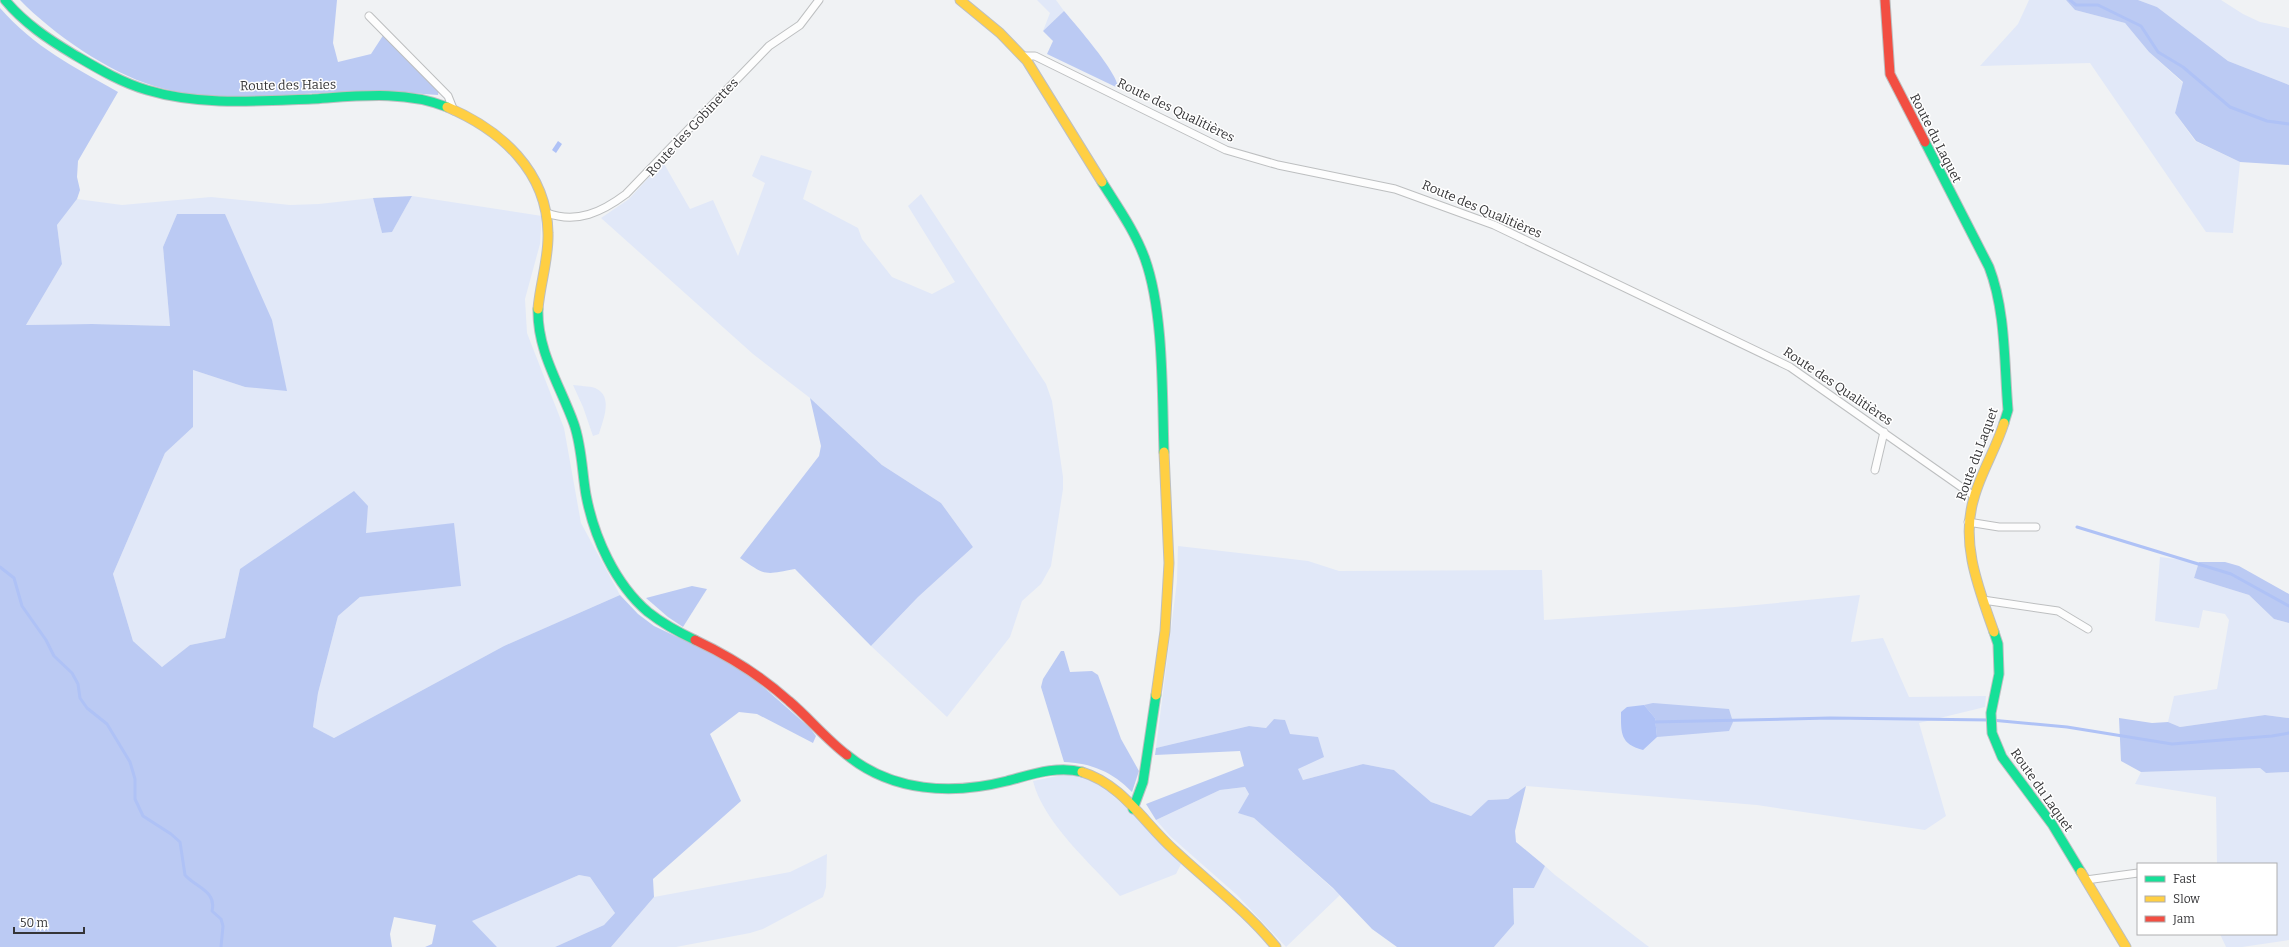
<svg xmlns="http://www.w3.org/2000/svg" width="2289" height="947" font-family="Bitter,serif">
	<rect width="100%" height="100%" fill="#f0f2f4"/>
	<!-- green -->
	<g fill="#e1e8f8">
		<polygon points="1037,0 1056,0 1064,11 1043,31 1050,13"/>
		<polygon points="2029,0 2066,0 2075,10 2125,23 2149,52 2183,83 2175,113 2195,141 2240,162 2233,233 2206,232 2090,63 1980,66 2018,24"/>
		<polygon points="2138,0 2221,0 2243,14 2260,22 2289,28 2289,85 2228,61 2157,7"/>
		<polygon points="761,155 812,171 803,199 858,228 862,239 892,277 932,294 955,282 908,206 921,194 1046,384 1052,401 1063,477 1063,489 1051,566 1041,584 1022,601 1010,637 947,717 871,646 918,597 973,547 941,503 882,465 810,398 753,354 601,218 629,199 663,162 690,209 713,200 738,256 765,183 752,176"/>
		<polygon points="412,196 542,216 540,244 525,299 527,333 564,428 581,523 620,595 504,646 334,738 313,727 318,693 338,616 360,597 460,586 365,533 368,506 240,569 225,638 190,645 162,667 133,641 113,574 165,453 193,427 193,370 245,387 225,214 177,214 163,247 170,326 92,324 26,325 62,264 57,225 77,199 122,205 211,197 290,205 319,204 373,198 382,233 392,232"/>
		<path d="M573 385C579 386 589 386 595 388 614 396 603 420 599 434L593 436 583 407Z"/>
		<polygon points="1178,546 1308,561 1339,571 1542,570 1544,620 1735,607 1860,595 1851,642 1883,638 1909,697 1986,696 1985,707 1919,723 1946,816 1925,830 1757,805 1526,786 1508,799 1488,800 1471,816 1431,802 1394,770 1363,764 1303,780 1297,769 1284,720 1274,719 1266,728 1249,726 1156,748 1177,581"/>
		<polygon points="2160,557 2199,562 2194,578 2249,595 2274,619 2289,623 2289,718 2265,715 2180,727 2168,722 2174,696 2217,689 2229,620 2225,614 2203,610 2199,628 2155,621"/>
		<polygon points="2260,768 2266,773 2289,772 2289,940 2242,947 2226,947 2220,934 2276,934 2276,864 2217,864 2216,797 2135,784 2141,772"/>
		<path d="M1067 774C1073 775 1080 776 1085 778 1111 786 1160 843 1181 864L1176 874 1120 896C1091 864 1043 822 1033 781Z"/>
		<polygon points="1245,787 1249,794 1239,813 1254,818 1340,895 1286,947 1237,895 1170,836 1156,820 1220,790"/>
		<polygon points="827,854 826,887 823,897 763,929 750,933 676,947 611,947 654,897 790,872"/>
		<polygon points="1545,866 1555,875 1649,947 1494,947 1514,924 1513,888 1534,888"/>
		<polygon points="579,875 590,877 615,913 604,925 555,947 497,947 471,921"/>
	</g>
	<!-- forest -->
	<g fill="#bbcaf3">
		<path d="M20 0H337L333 43 338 62 371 54 384 34 439 89 438 95C419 94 399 91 380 91 309 90 222 107 154 86 108 72 53 34 20 0Z"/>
		<polygon points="2066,0 2138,0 2157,7 2228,61 2289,85 2289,165 2240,162 2196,141 2175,113 2183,82 2149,52 2125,23 2075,10"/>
		<path d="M0 8C34 47 74 67 118 92L78 161 77 177 80 190 77 199 57 225 62 264 26 325 92 324 170 326 163 247 177 214H225L272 320 287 391 245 387 193 370V427L165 453 113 574 133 641 162 667 190 645 225 638 240 569 354 491 368 506 366 533 454 523 461 586 360 597 338 616 318 693 313 727 334 738 504 646 620 595 638 614 654 626 728 661 751 676 810 728 816 736 813 743 757 714 739 712 710 734 741 801 653 879 654 897 611 947H555L604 925 615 913 590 877 579 875 472 921 497 947H425L432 944 436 925 394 917 390 934 392 947H0Z"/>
		<path d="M1064 11C1075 24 1119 74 1118 88L1047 54 1053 41 1043 31Z"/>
		<polygon points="412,196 392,232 382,233 373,198"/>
		<path d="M810 398 882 465 941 503 973 547 918 597 871 646 795 569C764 575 766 576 740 558L819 456 821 446Z"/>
		<polygon points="2199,562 2225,562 2239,566 2289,594 2289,623 2274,619 2249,595 2194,578"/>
		<polygon points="692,586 707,589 683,627 668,617 646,598"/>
		<path d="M1061 651H1064L1070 672 1092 671 1098 675 1121 739 1139 771 1132 792C1113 772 1091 763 1064 762L1041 687 1043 679Z"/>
		<polygon points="1653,703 1729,709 1733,722 1729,731 1657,737 1655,718 1644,705"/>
		<polygon points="2265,715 2289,718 2289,772 2266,773 2260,768 2141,772 2121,761 2119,718 2152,723 2168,722 2180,727"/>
		<polygon points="1274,719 1285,720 1290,734 1318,737 1324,757 1298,769 1303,780 1363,764 1394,770 1431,802 1471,816 1488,800 1508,799 1526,786 1515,831 1516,842 1545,866 1534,888 1513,888 1514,924 1494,947 1397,947 1372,929 1333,888 1254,818 1238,813 1249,794 1245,787 1220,790 1156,820 1146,804 1244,766 1240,751 1155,755 1156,748 1249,726 1266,728"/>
	</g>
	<!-- water -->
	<g fill="#afc2f6">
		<polygon points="558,141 562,144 556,153 552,150"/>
		<path d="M1644 705 1655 718 1657 737 1643 750C1620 744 1621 733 1621 712L1627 707Z"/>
	</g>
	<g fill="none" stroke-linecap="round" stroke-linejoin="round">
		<!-- stream -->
		<g stroke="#afc2f6" stroke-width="3">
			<polyline points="2070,0 2076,5 2098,5 2141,26 2158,52 2183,67 2230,107 2267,121 2289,124"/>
			<polyline points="2077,527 2231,574 2289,606"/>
			<path d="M0 567 14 578 22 606 46 640 54 656 72 673 78 684 80 698 87 708 107 724 130 762 135 779V799L143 816 171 834 180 842 185 875C195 887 217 891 212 911L221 919 223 926 221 947"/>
			<polyline points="1653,722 1830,718 1991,720 2067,727 2172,744 2272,736 2289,733"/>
		</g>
		<!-- street casing -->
		<g stroke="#bdbfc0" stroke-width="9">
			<g id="street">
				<polyline points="369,16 448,96 454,111"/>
				<polyline points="1023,56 1035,56 1226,150 1278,165 1395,189 1494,225 1790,367 1974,496"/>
				<path d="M547 213C577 224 602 212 626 194L769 46 800 25 819 0"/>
				<polyline points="1875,470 1884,432"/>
				<polyline points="1968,522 1999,527 2036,527"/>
				<polyline points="1983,600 2058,611 2088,629"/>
				<polyline points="2086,880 2138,873"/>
			</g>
		</g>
		<!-- fast casing -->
		<g stroke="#bdbfc0" stroke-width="11">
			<g id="fast">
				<path d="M5 0C24 23 48 39 73 54 97 68 120 82 147 90 200 106 258 101 312 99 357 96 405 90 447 107"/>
				<path d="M1925 142 1989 267C2006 311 2004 363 2008 410L2004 423"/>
				<path d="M1102 182C1117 206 1135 231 1145 259 1164 312 1162 395 1164 452"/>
				<path d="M538 309C537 351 560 385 574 424 582 447 582 472 586 495 594 537 615 584 648 612 662 623 678 632 695 640"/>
				<polyline points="1994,632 1998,644 1999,674 1991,713 1992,733 2002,757 2052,824 2081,872"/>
				<path d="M847 755C892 792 952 795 1007 781 1030 775 1057 765 1082 772"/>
				<polyline points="1133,809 1143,782 1156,695"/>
			</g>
		</g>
		<!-- slow casing -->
		<g stroke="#bdbfc0" stroke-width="11">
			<g id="slow">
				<polyline points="960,0 1000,33 1027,61 1102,182"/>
				<path d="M447 107C501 130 547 171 548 233 549 258 540 284 538 309"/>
				<path d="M1994 632C1979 589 1960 543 1974 498 1981 472 1996 449 2004 423"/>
				<polyline points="1156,695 1165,631 1169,563 1164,452"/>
				<path d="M1082 772C1122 784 1144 823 1174 850 1209 883 1246 910 1276 947"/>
				<polyline points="2081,872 2126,947"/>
			</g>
		</g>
		<!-- jam casing -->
		<g stroke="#bdbfc0" stroke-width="11">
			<g id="jam">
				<polyline points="1885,0 1890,74 1925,142"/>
				<path d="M695 640C729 656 760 675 789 701 809 718 826 739 847 755"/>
			</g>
		</g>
		<!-- street -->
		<use href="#street" stroke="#fdfdfd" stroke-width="7"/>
		<!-- fast -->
		<use href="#fast" stroke="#16e098" stroke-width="9"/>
		<!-- slow -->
		<use href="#slow" stroke="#ffcf43" stroke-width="9"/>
		<!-- jam -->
		<use href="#jam" stroke="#f24e42" stroke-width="9"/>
	</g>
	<g text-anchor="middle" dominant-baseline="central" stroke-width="3" stroke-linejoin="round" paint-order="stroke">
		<!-- street labels -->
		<g font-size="13" fill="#353537" stroke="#fff">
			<text transform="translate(288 85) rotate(-1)">Route des Haies</text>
			<text transform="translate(1176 110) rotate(26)">Route des Qualitières</text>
			<text transform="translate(692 127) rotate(-47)">Route des Gobinettes</text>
			<text transform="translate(1936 138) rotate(63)">Route du Laquet</text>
			<text transform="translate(1482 209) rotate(23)">Route des Qualitières</text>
			<text transform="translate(1838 386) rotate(34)">Route des Qualitières</text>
			<text transform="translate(1977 454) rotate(-70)">Route du Laquet</text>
			<text transform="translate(2042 790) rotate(55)">Route du Laquet</text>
		</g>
	</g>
	<!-- legend -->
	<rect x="2137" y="863" width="140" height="72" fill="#ffffff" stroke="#aeaeaf"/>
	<rect x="2145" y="876" width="20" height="6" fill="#16e098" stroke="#aeaeaf"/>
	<text x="2173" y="883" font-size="12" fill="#353537">Fast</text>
	<rect x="2145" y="896" width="20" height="6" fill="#ffcf43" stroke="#aeaeaf"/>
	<text x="2173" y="903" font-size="12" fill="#353537">Slow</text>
	<rect x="2145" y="916" width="20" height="6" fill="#f24e42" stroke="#aeaeaf"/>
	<text x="2173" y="923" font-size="12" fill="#353537">Jam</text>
	<!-- scale -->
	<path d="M14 927v6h70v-6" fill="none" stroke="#353537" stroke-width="2"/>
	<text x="20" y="927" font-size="12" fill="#353537" stroke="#ffffff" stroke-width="3" paint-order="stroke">50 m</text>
</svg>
